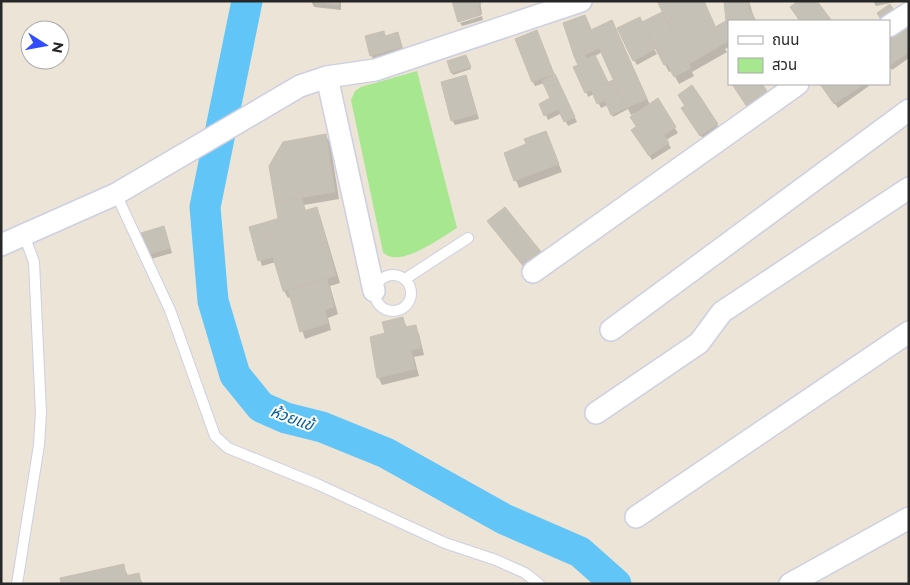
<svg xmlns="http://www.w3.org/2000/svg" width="910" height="585" font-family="Montserrat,'Noto Sans Thai',sans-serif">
	<rect width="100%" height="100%" fill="#ece4d7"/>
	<!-- green -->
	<path fill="#a7e78f" d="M417 71 457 228C442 237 398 270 383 252L351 100 355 91 361 87Z"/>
	<!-- shadow -->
	<g fill="#0003" fill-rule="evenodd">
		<polygon points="311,1 341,1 341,10 314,7"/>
		<polygon points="480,1 482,14 459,20"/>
		<polygon points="725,1 749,1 755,21 729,21 729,47 725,49 727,52 692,72 694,76 679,84 672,71 669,72 656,48 654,49 657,54 637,65 634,60 642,24 664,12 716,28 728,21"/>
		<polygon points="873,1 900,1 876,6"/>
		<polygon points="482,16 483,20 462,26 460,23"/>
		<path d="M565 23 591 31 616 29 650 105 658 100 678 133 666 140 671 148 652 160 636 135 638 127 632 118 640 111 631 115 628 109 613 117 608 105 601 108 594 94 588 97ZM602 52 617 86 616 87 608 83 595 56Z"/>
		<polygon points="909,25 909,58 892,70 889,66 889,38"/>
		<polygon points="398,33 404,52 374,60 371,55 385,37"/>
		<polygon points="539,36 555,76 577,122 568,126 562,113 548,120 546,115 552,99 545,83 535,86 533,82"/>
		<polygon points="467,58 471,69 453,75 448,62"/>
		<polygon points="466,76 479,119 455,125 452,120"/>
		<polygon points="823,84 868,84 869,86 838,108 824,89"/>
		<polygon points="692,87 720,129 704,140 685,113"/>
		<polygon points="325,135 330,142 339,199 304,205 306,211 316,209 320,216 340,283 330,286 338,314 328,318 331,330 305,339 291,297 288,298 284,291 276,262 262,266 251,228 280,219 276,202"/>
		<polygon points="549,140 562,172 519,188 505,154"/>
		<polygon points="166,232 172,253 151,259 149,254"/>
		<polygon points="403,318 407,328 415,327 419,334 424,355 414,357 419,376 382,385 378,377 386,334"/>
		<polygon points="123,565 128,576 138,574 143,584 62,584"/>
	</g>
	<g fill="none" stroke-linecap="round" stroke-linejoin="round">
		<!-- river -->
		<polyline stroke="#61c6f7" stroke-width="31" points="247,1 205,207 213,301 235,375 261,407 286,418 322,427 386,453 504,519 580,552 616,584"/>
	</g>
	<!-- building -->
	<g fill="#c6c1b7" stroke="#c7c0b1">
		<polygon points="310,1 339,1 338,5"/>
		<polygon points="452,1 480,1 481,4 478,5 481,15 458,22"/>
		<polygon points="657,1 704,1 723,44 689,64"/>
		<polygon points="724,1 748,1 749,8 726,21"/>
		<polygon points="798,1 817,1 832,21 800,21 790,7"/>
		<polygon points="890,4 895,12 882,21 877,13"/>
		<polygon points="749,8 756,21 729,21 729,41 723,44 715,27"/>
		<polygon points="662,12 691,68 674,77 667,64 664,65 642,22"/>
		<polygon points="585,15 599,48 585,55 583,52 574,56 563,23"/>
		<polygon points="640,17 655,49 633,61 617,28"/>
		<polygon points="612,20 647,99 626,108 591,30"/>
		<polygon points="909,23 909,52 889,66 889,37"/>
		<polygon points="537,30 554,74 532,82 515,39"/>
		<polygon points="384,31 385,36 398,32 402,47 370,56 365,36"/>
		<polygon points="583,52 587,59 595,55 608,82 585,93 573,67 578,65 574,56"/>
		<polygon points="466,55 471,67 451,73 447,61"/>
		<polygon points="555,74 575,117 564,122 558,109 544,116 539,104 550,98 542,81"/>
		<polygon points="466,75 477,114 451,121 441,82"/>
		<polygon points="613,80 619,94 597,104 591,90"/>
		<polygon points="732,84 762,84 770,95 749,110"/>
		<polygon points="820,84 864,84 834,104"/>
		<polygon points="692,85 699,95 685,106 678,95"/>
		<polygon points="619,94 626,108 611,115 605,101"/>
		<polygon points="699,95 718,124 700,136 681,108"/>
		<polygon points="658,98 676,127 664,135 652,116 636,126 630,117"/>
		<polygon points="652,116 669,143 649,156 631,130"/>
		<polygon points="546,131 559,164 514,181 504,153 526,144 524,139"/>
		<polygon points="326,134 335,192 275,202 269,166 283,142"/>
		<polygon points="302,198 305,211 278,218 275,202"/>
		<polygon points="317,207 336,276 283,291 263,223"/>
		<polygon points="505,207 542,253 524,267 487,221"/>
		<polygon points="263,223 273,257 258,261 249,227"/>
		<polygon points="164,226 170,248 147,255 141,233"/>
		<polygon points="327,279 334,307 325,310 328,323 300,332 288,290"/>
		<polygon points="403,317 405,327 416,325 421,348 411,350 415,369 377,378 370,337 385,333 382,322"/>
		<polygon points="124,564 126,576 139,573 141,584 61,584 60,578"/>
	</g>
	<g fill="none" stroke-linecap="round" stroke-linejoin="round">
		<!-- service casing -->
		<g stroke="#cdcfe2" stroke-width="12">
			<g id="service">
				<polyline points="116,194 170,310 215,436 228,448 317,484 445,543 496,560 525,573 539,584"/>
				<circle cx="393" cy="293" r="18"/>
				<polyline points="405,279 468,238"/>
				<polyline points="17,584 39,445 41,413 34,262 24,235"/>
			</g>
		</g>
		<!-- minor casing -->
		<g stroke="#cdcfe2" stroke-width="24">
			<g id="minor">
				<polyline points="889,26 909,13"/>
				<polyline points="327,77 374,291"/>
				<polyline points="1,245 116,194 300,86 327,77 375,70 581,1"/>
				<polyline points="533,272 798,84"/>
				<polyline points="611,330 909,110"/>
				<polyline points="596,413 699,343 722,312 909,188"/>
				<polyline points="636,517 909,332"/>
				<polyline points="790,584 909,518"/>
			</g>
		</g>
		<!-- service -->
		<use href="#service" stroke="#fff" stroke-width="10"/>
		<!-- minor -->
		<use href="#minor" stroke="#fff" stroke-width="21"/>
	</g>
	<g text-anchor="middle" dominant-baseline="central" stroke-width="4" stroke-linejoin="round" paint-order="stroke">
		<!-- water labels -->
		<g font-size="16" font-style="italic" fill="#0360a0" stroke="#fff">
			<text transform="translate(292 418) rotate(20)">ห้วยแข้</text>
		</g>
	</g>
	<!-- border -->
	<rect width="910" height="585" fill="none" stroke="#272727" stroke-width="5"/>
	<!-- legend -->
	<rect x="728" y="20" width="162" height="65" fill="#ffffff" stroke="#a9a9a9"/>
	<rect x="738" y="36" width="25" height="8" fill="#ffffff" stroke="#a9a9a9"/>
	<text x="772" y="45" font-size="15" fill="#272727">ถนน</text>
	<rect x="738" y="58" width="25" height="15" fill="#a7e78f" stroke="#a9a9a9"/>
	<text x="772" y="70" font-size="15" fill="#272727">สวน</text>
	<!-- north arrow -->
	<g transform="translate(45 45) rotate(101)"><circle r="24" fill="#ffffff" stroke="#a9a9a9"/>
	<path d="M0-4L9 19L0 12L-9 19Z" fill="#314bff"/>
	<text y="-8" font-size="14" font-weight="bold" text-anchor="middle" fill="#272727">N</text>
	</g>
</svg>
